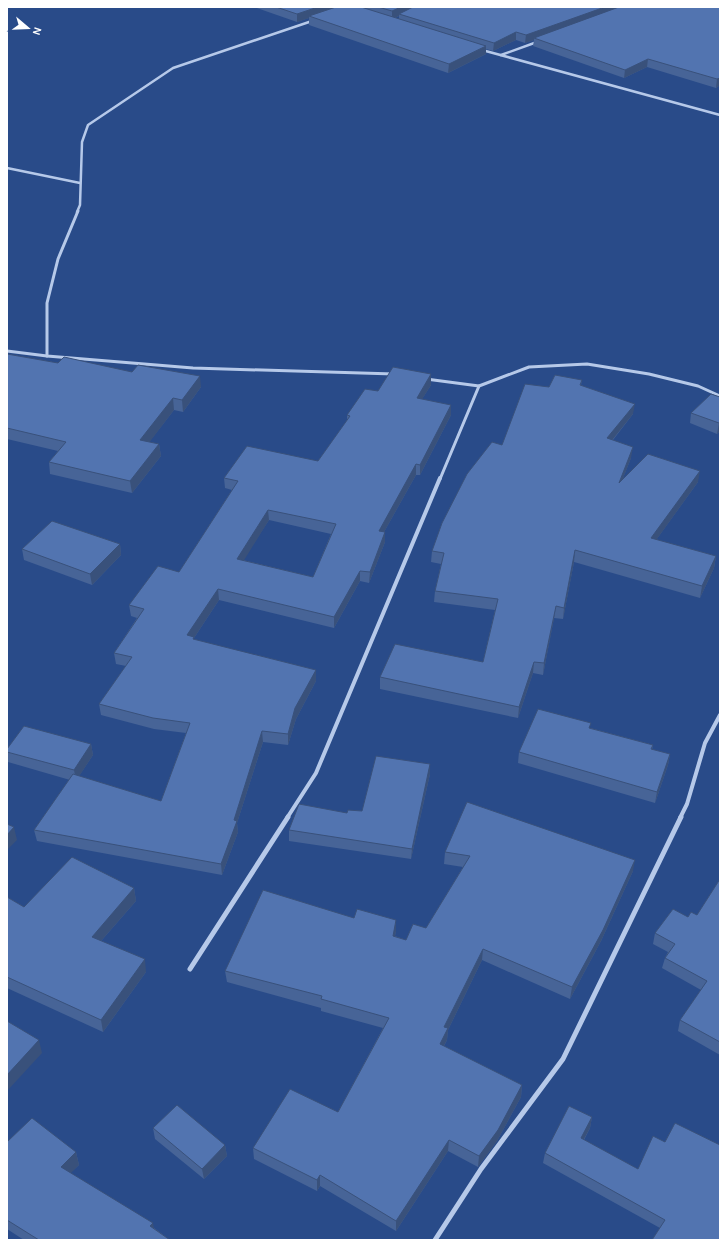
<svg xmlns="http://www.w3.org/2000/svg" width="727" height="1247" font-family="Karla,sans-serif">
	<rect width="100%" height="100%" fill="#294b89"/>
	<g fill="none" stroke-linecap="round" stroke-linejoin="round">
		<!-- minor-far3 -->
		<g stroke="#b6c9e9" stroke-width="2.5">
			<polyline points="482,50 720,115"/>
			<polyline points="501,55 537,42"/>
			<polyline points="7,168 80,183"/>
			<polyline points="77,212 80,205 82,142 88,125 173,68 312,21"/>
		</g>
		<!-- minor-far2 -->
		<g stroke="#b6c9e9" stroke-width="3">
			<polyline points="7,351 47,356 193,368 394,374"/>
			<polyline points="47,356 47,303 58,259 78,211"/>
			<polyline points="426,379 479,386 529,367 587,364 649,374 698,386 720,396"/>
			<polyline points="440,479 479,386"/>
		</g>
		<!-- minor-far1 -->
		<g stroke="#b6c9e9" stroke-width="4">
			<polyline points="287,818 316,773 440,478"/>
			<polyline points="680,818 687,804 705,743 720,715"/>
		</g>
		<!-- minor -->
		<g stroke="#b6c9e9" stroke-width="5">
			<polyline points="190,969 288,817"/>
			<polyline points="435,1240 481,1169 563,1059 681,817"/>
		</g>
	</g>
	<!-- wall -->
	<g fill="#476497" fill-rule="evenodd">
		<path d="M254 7H720V85L716 88 647 67 624 78 533 46 534 40 525 43 516 40 493 51 486 49V54L448 73 309 25V18L297 22ZM399 16V19L395 18Z"/>
		<polygon points="7,354 58,363 201,387 183,412 174,410 149,442 159,444 161,456 132,493 50,474 49,462 58,451 7,439"/>
		<path d="M431 374V385L422 399 451 415 420 475H416L384 532 385 542 369 583 360 581 334 628 219 600 194 638V639L316 681 296 719 288 745 263 742 237 823 238 832 222 875 37 841 34 830 70 780 8 762 7 757V749L91 744 93 755 79 776 161 801 186 733 154 729 101 715 99 704 126 666 116 664 114 653 137 618 131 616 129 605 179 572 232 490 225 488 224 478 318 461 347 421V415L378 391ZM269 520 331 534 313 577 243 560Z"/>
		<polygon points="582,380 581,385 633,414 613,440 631,458 623,478 698,482 656,540 716,556 714,568 700,598 574,562 563,619 554,618 543,675 533,673 518,718 380,689 380,677 483,662 495,610 434,602 435,591 441,564 431,562 432,551 502,445 549,387"/>
		<polygon points="720,397 720,431 717,434 690,423 691,413"/>
		<polygon points="120,544 121,555 92,585 24,560 22,549"/>
		<polygon points="590,728 653,745 652,750 670,754 668,765 655,803 518,763 519,752"/>
		<polygon points="430,774 411,859 289,841 289,830 347,813 362,811"/>
		<polygon points="445,852 633,871 601,941 570,999 482,960 448,1030 447,1040 444,1046 522,1085 521,1097 497,1141 478,1167 448,1151 396,1231 320,1186 317,1191 254,1159 253,1148 338,1112 383,1028 321,1011 321,1008 227,982 225,971 396,931 395,936 406,940 426,928 463,867 444,864"/>
		<polygon points="720,879 720,1055 678,1031 680,1020 701,990 662,968 665,958 668,952 653,944 655,933 688,917 697,915"/>
		<polygon points="134,888 136,901 101,941 146,972 103,1032 7,988 7,897 24,907"/>
		<polygon points="592,1117 590,1128 584,1140 638,1169 665,1142 720,1145 660,1228 543,1163 545,1153"/>
		<polygon points="153,1128 225,1145 227,1156 204,1179 155,1139"/>
		<polygon points="7,1142 76,1152 79,1165 70,1173 154,1228 170,1240 24,1240 7,1229"/>
	</g>
	<!-- shaded-wall -->
	<g fill="#39517b">
		<polygon points="318,7 342,7 309,16 309,18 297,22 297,14"/>
		<polygon points="401,7 418,7 399,14 399,16 392,19 392,11"/>
		<polygon points="605,7 626,7 534,38 534,40 525,43 526,35"/>
		<polygon points="516,32 516,40 493,51 494,43"/>
		<polygon points="486,46 486,54 448,73 449,64"/>
		<polygon points="648,59 647,67 624,78 625,70"/>
		<polygon points="720,78 720,85 716,88 717,79"/>
		<polygon points="431,374 431,385 416,409 417,398"/>
		<polygon points="200,376 201,387 183,412 182,400"/>
		<polygon points="173,398 174,410 142,452 140,440"/>
		<polygon points="635,404 633,414 605,449 607,438"/>
		<polygon points="451,405 451,415 420,475 420,465"/>
		<polygon points="720,422 720,431 717,434 719,423"/>
		<polygon points="159,444 161,456 132,493 130,481"/>
		<polygon points="633,447 631,458 617,494 619,483"/>
		<polygon points="416,464 416,475 379,541 379,531"/>
		<polygon points="700,471 698,482 649,550 651,538"/>
		<polygon points="268,510 269,520 238,570 237,559"/>
		<polygon points="385,532 385,542 369,583 370,572"/>
		<polygon points="120,544 121,555 92,585 90,574"/>
		<polygon points="575,550 574,562 563,619 564,608"/>
		<polygon points="716,556 714,568 700,598 702,586"/>
		<polygon points="360,571 360,581 334,628 334,617"/>
		<polygon points="218,589 219,600 194,638 195,648 187,635"/>
		<polygon points="556,606 554,618 543,675 544,663"/>
		<polygon points="534,662 533,673 518,718 519,707"/>
		<polygon points="316,670 316,681 296,719 288,745 288,734 295,708"/>
		<polygon points="262,731 263,742 237,823 238,832 222,875 221,864 234,820"/>
		<polygon points="91,744 93,755 76,781 74,770"/>
		<polygon points="670,754 668,765 655,803 657,792"/>
		<polygon points="430,764 430,774 411,859 412,849"/>
		<polygon points="14,827 17,840 7,850 7,835"/>
		<polygon points="635,860 633,871 601,941 570,999 572,987"/>
		<polygon points="134,888 136,901 94,949 92,937"/>
		<polygon points="396,920 396,931 393,947 393,936"/>
		<polygon points="483,949 482,960 448,1030 447,1040 439,1055 440,1044 444,1027"/>
		<polygon points="145,959 146,972 103,1032 101,1020"/>
		<polygon points="39,1040 42,1053 7,1091 7,1075"/>
		<polygon points="522,1085 521,1097 497,1141 478,1167 479,1156"/>
		<polygon points="592,1117 590,1128 579,1148 581,1138"/>
		<polygon points="449,1140 448,1151 396,1231 396,1221"/>
		<polygon points="225,1145 227,1156 204,1179 202,1169"/>
		<polygon points="76,1152 79,1165 64,1180 61,1167"/>
		<polygon points="320,1175 320,1186 317,1191 317,1180"/>
		<polygon points="153,1223 155,1234 150,1226"/>
	</g>
	<!-- building -->
	<g fill="#5274b0" stroke="#39517b" fill-rule="evenodd">
		<polygon points="276,7 318,7 297,14"/>
		<polygon points="336,7 361,7 486,46 449,64 309,16"/>
		<polygon points="378,7 401,7 392,11"/>
		<polygon points="413,7 605,7 526,35 516,32 494,43 399,14"/>
		<polygon points="619,7 720,7 720,78 717,79 648,59 625,70 534,38"/>
		<polygon points="7,354 58,363 64,357 132,372 138,365 200,376 182,400 173,398 140,440 159,444 130,481 49,462 66,442 7,428"/>
		<path d="M393 367 431 374 417 398 451 405 420 465 416 464 379 531 385 532 370 572 360 571 334 617 218 589 187 635 194 637 193 639 316 670 295 708 288 734 262 731 234 820 237 821 221 864 34 830 73 774 161 801 190 723 153 718 99 704 132 657 114 653 144 609 129 605 158 566 179 572 238 481 224 478 247 446 318 461 350 416 347 415 365 389 378 391ZM268 510 336 524 313 577 237 559Z"/>
		<polygon points="555,375 582,380 580,385 635,404 607,438 633,447 619,483 648,454 700,471 651,538 716,556 702,586 575,550 564,608 556,606 544,663 534,662 519,707 380,677 395,644 483,662 498,599 435,591 444,553 432,551 442,523 467,474 492,442 502,445 525,384 549,387"/>
		<polygon points="711,394 720,397 720,422 719,423 691,413"/>
		<polygon points="52,521 120,544 90,574 22,549"/>
		<polygon points="538,709 591,723 589,728 653,745 651,749 670,754 657,792 519,752"/>
		<polygon points="24,726 91,744 74,770 7,752 7,749"/>
		<polygon points="376,756 430,764 412,849 289,830 299,804 347,813 348,810 362,811"/>
		<polygon points="467,802 635,860 603,930 572,987 483,949 444,1027 448,1028 440,1044 522,1085 498,1130 479,1156 449,1140 396,1221 320,1175 317,1180 253,1148 290,1089 338,1112 389,1018 321,999 322,996 225,971 263,890 354,918 357,909 396,920 393,936 406,940 413,924 426,928 470,856 445,852"/>
		<polygon points="7,824 14,827 7,835"/>
		<polygon points="72,857 134,888 92,937 145,959 101,1020 7,977 7,897 24,907"/>
		<polygon points="720,879 720,1042 680,1020 707,981 665,958 675,944 655,933 673,909 688,917 691,912 697,915"/>
		<polygon points="7,1021 39,1040 7,1075"/>
		<polygon points="177,1105 225,1145 202,1169 153,1128"/>
		<polygon points="569,1106 592,1117 581,1138 638,1169 653,1136 665,1142 675,1123 720,1145 720,1240 652,1240 665,1220 545,1153"/>
		<polygon points="32,1118 76,1152 61,1167 153,1223 150,1226 170,1240 39,1240 7,1220 7,1142"/>
	</g>
	<!-- border -->
	<rect width="727" height="1247" fill="none" stroke="#ffffff" stroke-width="16"/>
	<!-- north arrow -->
	<g transform="translate(28 28) rotate(109)" stroke="#294b89" stroke-width="3" paint-order="stroke">
	<path d="M0-3L7 15L0 10L-7 15Z" fill="#ffffff"/>
	<text y="-6" font-size="11" font-weight="bold" text-anchor="middle" fill="#ffffff">N</text>
	</g>
</svg>
